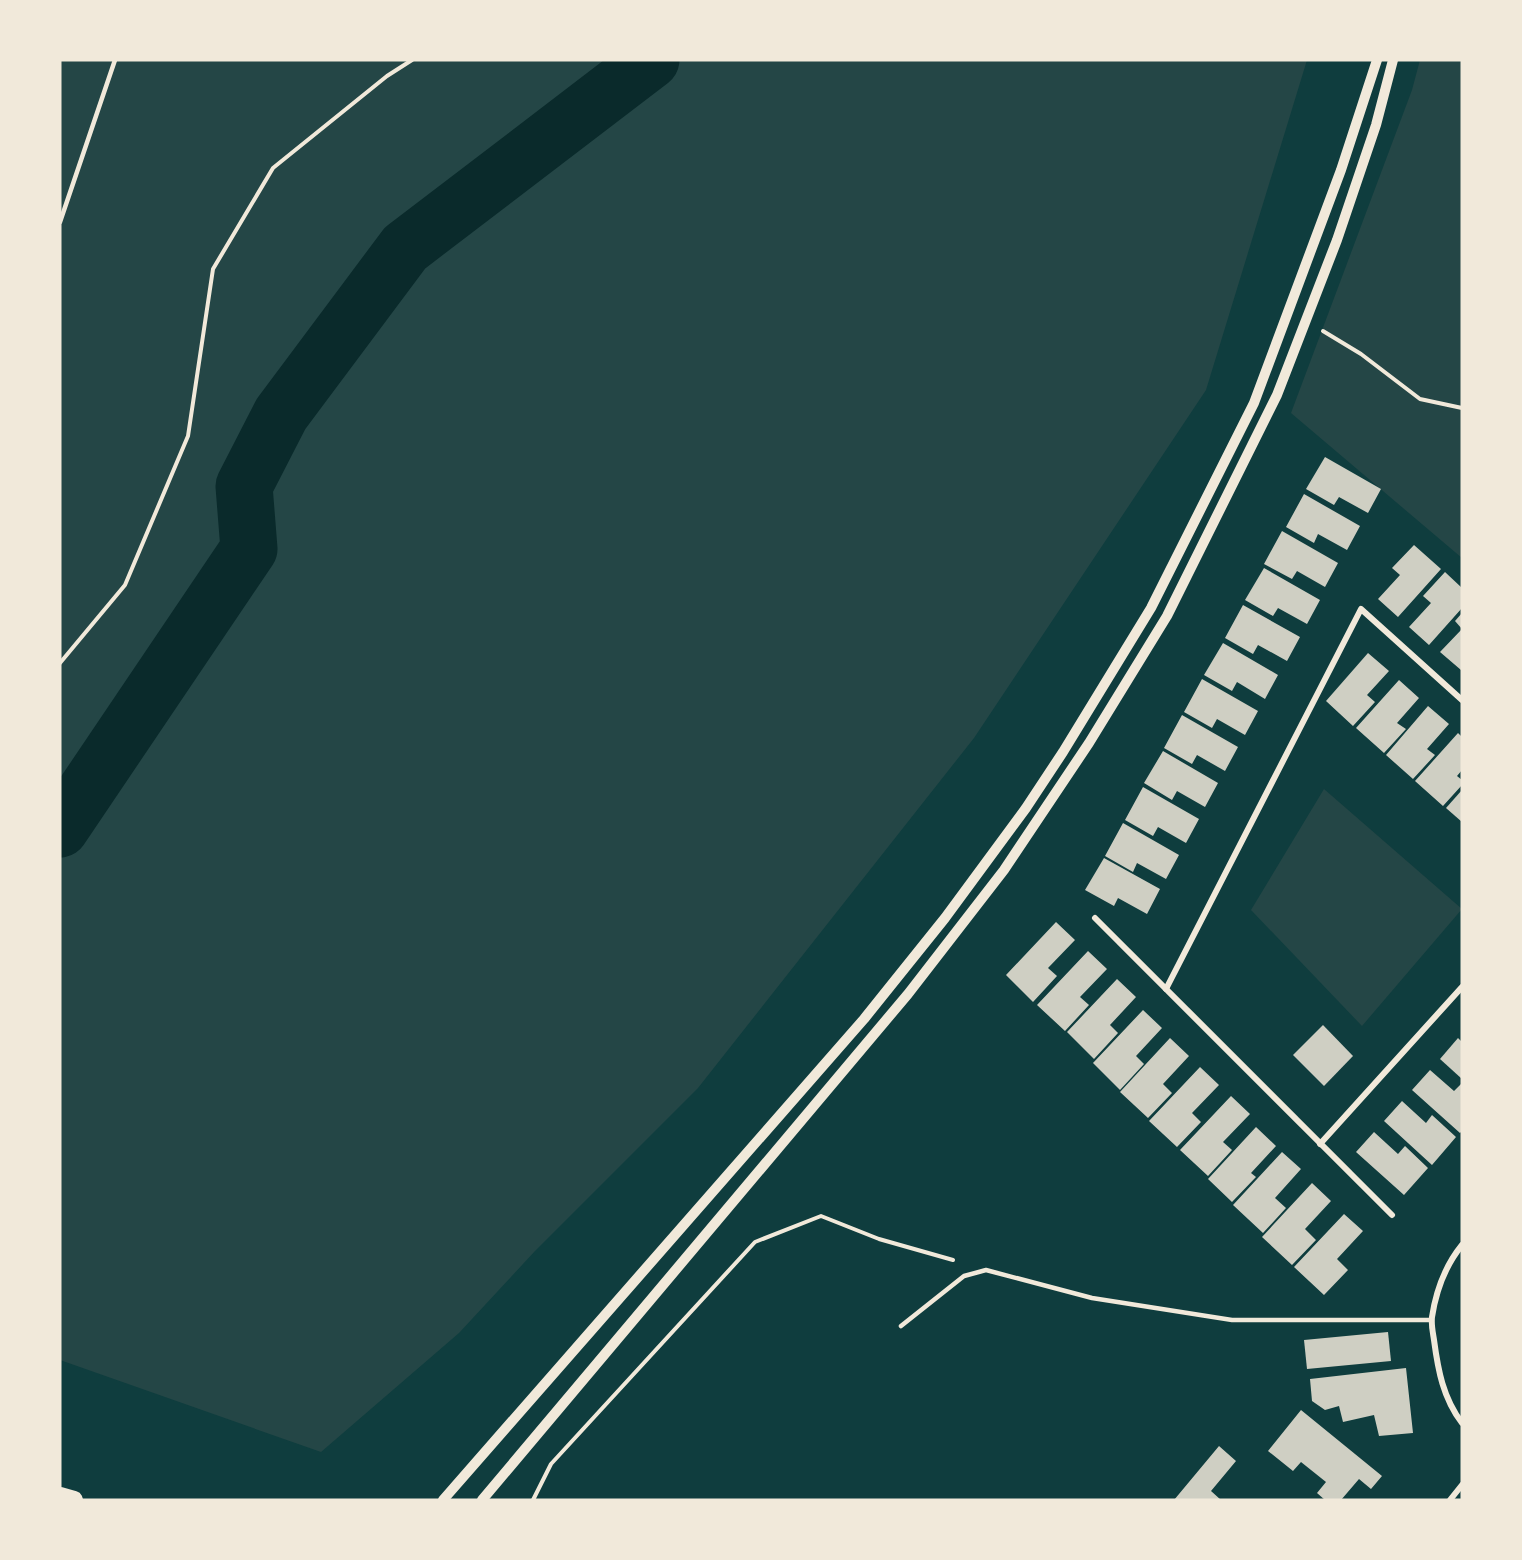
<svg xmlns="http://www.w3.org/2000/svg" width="1522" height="1560" font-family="'Fira Sans',sans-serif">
	<rect width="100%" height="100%" fill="#0f3d3e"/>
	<!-- green -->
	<g fill="#244646">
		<polygon points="60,60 1307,60 1206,390 974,738 698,1088 535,1251 459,1333 321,1452 60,1360"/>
		<polygon points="1420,60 1462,60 1462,558 1291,413 1412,90"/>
		<polygon points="1324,789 1462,909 1362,1026 1251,910"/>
	</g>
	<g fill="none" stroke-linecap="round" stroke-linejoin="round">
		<!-- river -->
		<polyline stroke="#0a2a2b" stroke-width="57" points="60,829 249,549 244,486 281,414 405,248 651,60"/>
	</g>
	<!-- building -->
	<g fill="#cfcfc3">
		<polygon points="1325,457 1381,489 1368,513 1339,497 1334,505 1306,489"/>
		<polygon points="1304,494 1360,526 1347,550 1318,534 1314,543 1286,527"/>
		<polygon points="1282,531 1338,563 1325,587 1297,571 1292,579 1264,564"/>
		<polygon points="1414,545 1441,569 1398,617 1378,599 1400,575 1392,568"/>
		<polygon points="1264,568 1320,600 1307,624 1278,608 1273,616 1245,600"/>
		<polygon points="1445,572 1462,588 1462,608 1429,645 1409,627 1431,603 1423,596"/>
		<polygon points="1243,605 1300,637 1287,661 1258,645 1253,654 1225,638"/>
		<polygon points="1462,613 1462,669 1461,670 1440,652 1462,629 1455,621"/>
		<polygon points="1223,643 1278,675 1265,699 1237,682 1232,691 1204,675"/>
		<polygon points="1368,653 1389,671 1367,695 1375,702 1353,726 1326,701"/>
		<polygon points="1202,679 1258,711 1245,735 1217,719 1212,728 1184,712"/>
		<polygon points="1399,680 1419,698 1397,723 1406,729 1384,753 1356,728"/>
		<polygon points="1428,706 1449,724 1427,749 1435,755 1413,779 1386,755"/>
		<polygon points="1182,715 1238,747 1225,771 1197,755 1192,764 1164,748"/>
		<polygon points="1458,733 1462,737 1462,770 1457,776 1462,780 1462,785 1443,806 1415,781"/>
		<polygon points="1163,751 1218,783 1205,807 1177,791 1172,800 1144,783"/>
		<polygon points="1143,787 1199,819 1186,843 1158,827 1153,836 1125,820"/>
		<polygon points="1462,790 1462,822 1446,808"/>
		<polygon points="1123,823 1179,855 1166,879 1137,863 1133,872 1105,856"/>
		<polygon points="1104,858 1160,889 1147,914 1118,898 1114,906 1085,890"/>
		<polygon points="1056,922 1075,940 1048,968 1057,976 1033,1002 1006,975"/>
		<polygon points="1088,951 1107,969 1080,997 1089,1005 1065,1031 1037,1005"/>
		<polygon points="1117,979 1136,997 1110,1025 1118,1033 1094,1059 1067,1032"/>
		<polygon points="1143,1010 1162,1028 1136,1056 1144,1064 1120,1090 1093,1063"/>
		<polygon points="1323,1025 1353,1056 1324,1086 1293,1055"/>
		<polygon points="1170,1038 1189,1056 1163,1084 1172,1093 1148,1118 1120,1092"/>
		<polygon points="1458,1038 1462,1042 1462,1079 1440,1059"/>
		<polygon points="1200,1067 1219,1085 1192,1113 1201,1122 1177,1147 1149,1121"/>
		<polygon points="1430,1070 1454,1091 1461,1084 1462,1085 1462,1131 1460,1133 1412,1090"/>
		<polygon points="1231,1096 1250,1114 1223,1142 1232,1150 1208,1176 1180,1150"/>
		<polygon points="1402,1101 1426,1123 1432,1115 1456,1137 1432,1165 1384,1121"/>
		<polygon points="1256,1127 1276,1146 1251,1173 1256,1177 1232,1202 1208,1179"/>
		<polygon points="1374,1132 1398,1154 1405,1146 1428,1168 1404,1195 1356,1152"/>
		<polygon points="1282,1152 1301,1169 1275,1198 1286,1208 1263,1233 1233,1205"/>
		<polygon points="1312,1183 1331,1201 1305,1229 1316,1240 1292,1265 1262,1237"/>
		<polygon points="1344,1214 1363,1231 1337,1259 1348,1270 1324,1295 1294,1267"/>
		<polygon points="1388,1332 1391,1361 1307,1369 1304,1340"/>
		<polygon points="1406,1368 1413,1433 1379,1436 1374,1415 1343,1422 1339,1406 1325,1410 1312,1401 1310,1379"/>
		<polygon points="1301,1410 1382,1476 1371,1489 1359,1479 1341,1500 1325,1500 1317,1493 1326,1482 1301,1462 1293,1471 1268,1451"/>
		<polygon points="1219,1446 1236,1461 1211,1491 1221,1500 1174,1500"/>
	</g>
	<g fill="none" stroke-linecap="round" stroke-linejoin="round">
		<!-- path -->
		<g stroke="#f1e9da" stroke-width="4">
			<polyline points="1323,331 1361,354 1420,399 1462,408"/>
			<polyline points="60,663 125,585 188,436 213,269 273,168 387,76 412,60"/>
			<polyline points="533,1500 551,1464 755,1242 821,1216 879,1239 953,1260"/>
		</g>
		<!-- service -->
		<g stroke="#f1e9da" stroke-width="4.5">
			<polyline points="60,222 115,60"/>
			<polyline points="901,1326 964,1276 986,1270 1092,1298 1232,1320 1432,1320"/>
		</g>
		<!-- minor -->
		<g stroke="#f1e9da" stroke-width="6">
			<polyline points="1095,918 1392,1215"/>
			<polyline points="1166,989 1361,609 1462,700"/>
			<polyline points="1320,1144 1462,987"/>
			<path d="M1462 1245C1445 1266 1436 1291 1432 1317 1431 1325 1433 1333 1434 1340 1438 1370 1443 1398 1462 1423"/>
			<polyline points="1450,1500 1462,1485"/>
		</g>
		<!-- tertiary -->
		<g stroke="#f1e9da" stroke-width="10">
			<polyline points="443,1500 864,1019 945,918 1026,808 1063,752 1151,608 1254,403 1341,170 1377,60"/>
			<polyline points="482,1500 908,994 1004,870 1089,743 1167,616 1277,395 1337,240 1376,125 1393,60"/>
		</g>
		<!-- motorway -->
		<polyline stroke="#f1e9da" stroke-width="18" points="60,1496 74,1500"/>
	</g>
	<!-- border -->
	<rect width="1522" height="1560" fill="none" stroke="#f1e9da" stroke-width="123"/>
</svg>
